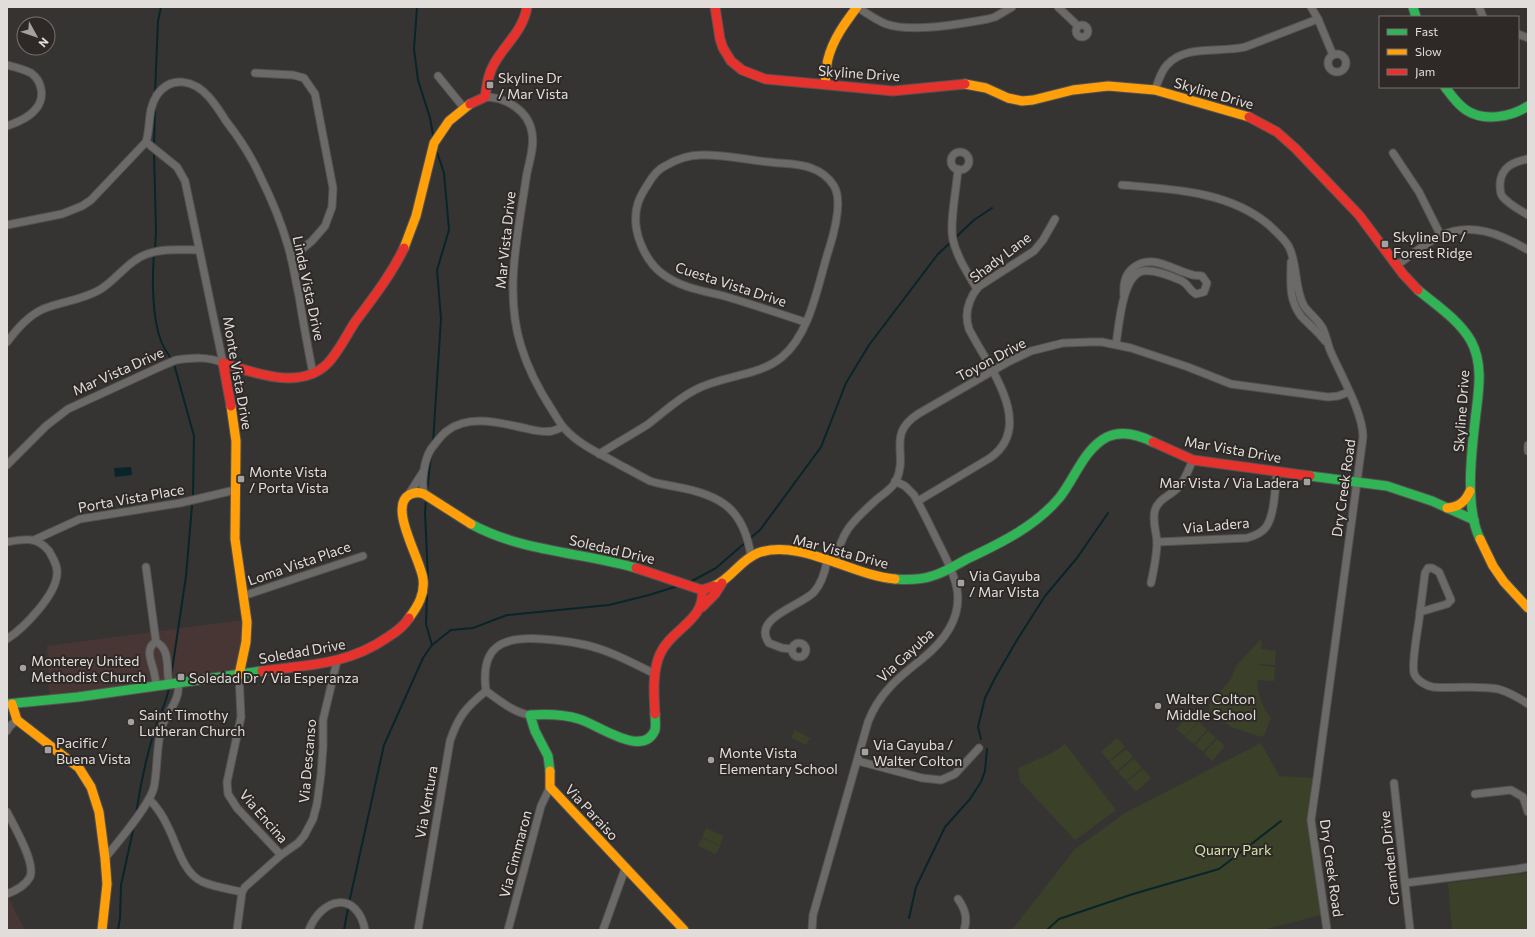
<svg xmlns="http://www.w3.org/2000/svg" width="1535" height="937" font-family="Commissioner,sans-serif">
	<rect width="100%" height="100%" fill="#363432"/>
	<!-- commercial -->
	<g fill="#483634">
		<polygon points="243,620 243,632 235,678 49,696 47,646"/>
		<polygon points="7,894 16,913 25,930 7,930"/>
	</g>
	<!-- green -->
	<g fill="#3b4128">
		<path d="M1262 638 1261 649 1276 651 1275 665 1259 664V665L1275 667 1274 681 1258 680C1256 692 1263 709 1271 718L1265 734 1262 737 1231 727 1209 710V705L1231 679 1236 666Z"/>
		<polygon points="1190,714 1198,722 1185,736 1176,729"/>
		<polygon points="1199,722 1207,730 1194,744 1185,737"/>
		<polygon points="795,730 810,738 806,745 791,738"/>
		<polygon points="1208,731 1216,738 1203,752 1195,745"/>
		<polygon points="1117,738 1125,747 1109,761 1101,752"/>
		<polygon points="1217,739 1225,746 1212,761 1204,753"/>
		<polygon points="1261,743 1279,776 1317,778 1311,820 1325,914 1262,930 1012,930 1075,849 1125,813"/>
		<polygon points="1065,744 1116,810 1075,840 1020,781 1018,768 1052,753"/>
		<polygon points="1126,749 1133,757 1117,771 1109,762"/>
		<polygon points="1134,759 1142,768 1126,781 1118,772"/>
		<polygon points="1143,769 1151,778 1136,792 1127,782"/>
		<polygon points="706,828 724,836 720,845 702,837"/>
		<polygon points="702,838 720,846 716,854 698,846"/>
		<polygon points="1528,873 1528,930 1452,930 1448,883"/>
	</g>
	<!-- water -->
	<polygon fill="#08252a" points="131,467 132,475 115,477 114,468"/>
	<g fill="none" stroke-linecap="round" stroke-linejoin="round">
		<!-- stream -->
		<g stroke="#08252a" stroke-width="2">
			<polyline points="417,7 414,49 418,80 430,118 433,135"/>
			<polyline points="155,93 158,21 161,7"/>
			<polyline points="154,145 155,108"/>
			<polyline points="154,152 156,231 155,249"/>
			<polyline points="955,238 974,220 992,208"/>
			<path d="M154 254C152 279 152 317 161 341 163 347 168 354 172 360"/>
			<polyline points="174,364 194,436 193,495"/>
			<polyline points="433,443 441,319 437,270 449,230 444,173 436,149"/>
			<polyline points="427,491 431,455"/>
			<polyline points="426,499 425,512 428,579"/>
			<polyline points="749,539 760,530 821,447 846,383 869,345 938,254 952,241"/>
			<polyline points="690,582 716,568 746,542"/>
			<polyline points="427,595 426,624 432,645"/>
			<polyline points="171,677 186,576 192,506"/>
			<polyline points="981,739 978,727 985,698 995,678 1017,640 1045,596 1077,558 1108,513"/>
			<path d="M136 814C140 786 146 759 154 732 158 717 167 703 169 687"/>
			<polyline points="349,903 384,745 423,658 432,645 451,630 473,628 507,615 609,605 649,595 678,586"/>
			<polyline points="909,918 916,887 945,827 970,799 981,782 985,771 987,749"/>
			<polyline points="118,930 120,918 121,885 134,826"/>
			<polyline points="344,930 348,908"/>
			<polyline points="1047,930 1059,919 1133,894 1219,869 1281,821"/>
		</g>
		<!-- street casing -->
		<g stroke="#545251" stroke-width="9">
			<g id="street">
				<path d="M857 7C866 13 876 20 886 24 911 33 961 24 988 19L995 17 1012 7"/>
				<polyline points="1058,7 1078,26"/>
				<polyline points="1311,7 1318,19 1333,55"/>
				<polyline points="1479,7 1483,17"/>
				<circle cx="1082" cy="31" r="6"/>
				<polyline points="1518,34 1528,38"/>
				<circle cx="1337" cy="63" r="9"/>
				<path d="M7 65C15 67 24 69 31 73 41 80 45 95 38 106 31 117 18 122 7 126"/>
				<polyline points="255,73 293,75 304,78 315,94 333,188 332,207 325,226 312,241 291,258"/>
				<polyline points="438,76 464,108"/>
				<path d="M1155 90C1158 82 1161 71 1167 65 1185 44 1221 53 1245 47L1318 19"/>
				<path d="M485 97C506 97 529 111 532 133 535 148 528 164 526 179 518 234 504 292 521 346 528 369 539 390 552 410 556 416 559 422 564 428 579 445 601 454 620 465 630 470 640 476 650 481 659 484 668 485 677 487 722 495 744 510 751 556"/>
				<polyline points="146,142 177,167 185,181 223,363"/>
				<circle cx="960" cy="161" r="9"/>
				<polyline points="1393,153 1419,192 1441,236"/>
				<path d="M1528 159C1513 162 1501 167 1500 184 1500 188 1500 193 1502 196 1508 204 1520 210 1528 215"/>
				<path d="M958 169C957 186 949 224 953 240 957 257 968 274 977 289"/>
				<path d="M1122 185C1171 189 1229 191 1269 225 1276 232 1284 238 1289 247 1298 265 1294 288 1304 306 1309 313 1317 319 1322 327 1326 334 1327 342 1330 350 1340 374 1363 412 1363 437L1317 778 1311 820 1327 930"/>
				<path d="M7 225 62 214 82 206 91 200 146 142C151 126 147 110 157 95 171 75 194 80 209 97 215 104 221 113 226 121 240 139 252 157 261 178 272 200 281 222 288 246 293 262 295 279 299 296 303 322 308 348 313 374"/>
				<path d="M1291 262C1291 281 1288 299 1301 316 1309 325 1318 331 1325 341"/>
				<path d="M1396 266C1410 256 1424 244 1440 236 1470 221 1501 234 1528 250"/>
				<path d="M7 342C17 329 28 316 43 309 62 301 84 300 101 289 117 279 129 260 147 254 164 248 182 250 199 250"/>
				<path d="M1116 344C1119 326 1122 275 1143 271 1155 269 1171 276 1182 281 1188 284 1190 291 1196 294L1204 292 1207 283 1202 276C1199 275 1196 276 1193 275 1174 271 1152 252 1133 268 1124 275 1123 285 1124 296"/>
				<polyline points="1528,445 1528,451"/>
				<path d="M599 454C615 444 631 435 647 425 663 413 677 399 695 390 722 375 758 377 782 357 811 333 818 283 829 249 834 233 843 201 834 186 829 178 820 171 811 168 798 163 783 164 769 162 748 160 722 154 701 155 689 155 675 160 665 166 657 170 652 177 648 184 644 190 640 197 638 203 630 228 644 261 664 275 682 288 704 291 724 296 751 304 778 313 805 322"/>
				<path d="M7 465 46 426 68 409 164 365 176 360C192 358 208 356 223 363"/>
				<polyline points="409,494 423,472"/>
				<path d="M424 494C421 482 424 460 431 449 436 443 441 435 447 431 469 414 500 423 524 428 533 430 543 433 552 431 556 430 560 428 563 427"/>
				<path d="M918 501 990 458C1037 425 987 365 969 329 964 314 969 299 978 287L1034 251 1043 240 1055 219"/>
				<polyline points="34,540 80,519 180,503 235,490"/>
				<path d="M7 542C24 539 37 536 49 551 53 558 58 566 57 574 56 595 24 628 7 639"/>
				<path d="M1157 542 1247 538C1254 536 1262 533 1266 527 1275 515 1275 486 1277 471"/>
				<path d="M835 563C842 530 852 522 876 500 883 494 892 489 896 481 909 454 886 435 918 414L1008 362 1031 351 1063 343 1091 342H1102L1131 348 1188 367 1231 384 1328 397 1338 396 1349 392"/>
				<polyline points="146,567 156,642"/>
				<polygon points="1428,568 1432,568 1439,572 1451,600 1447,604 1420,612 1425,573"/>
				<path d="M1151 583C1154 569 1157 555 1157 541 1156 531 1152 520 1155 510 1159 497 1174 495 1181 484 1186 477 1189 468 1193 460"/>
				<polyline points="243,596 363,556"/>
				<path d="M1420 612C1419 625 1411 662 1414 673 1416 680 1426 686 1433 687 1454 689 1476 685 1498 689 1509 692 1519 698 1528 704"/>
				<path d="M156 642C144 648 152 663 154 672 155 677 156 681 156 686"/>
				<path d="M156 642C171 649 166 670 169 684"/>
				<circle cx="799" cy="650" r="7"/>
				<path d="M792 649 782 648 769 643C751 618 801 606 814 592 822 583 825 572 827 561"/>
				<polyline points="239,675 241,717 227,782 228,794 237,808 281,855"/>
				<path d="M486 691C480 647 501 636 542 639 555 640 568 641 581 644 607 649 631 662 655 674"/>
				<path d="M486 691C499 700 514 713 530 715"/>
				<polyline points="7,731 10,726 17,720"/>
				<polyline points="858,761 922,778 941,780 955,774 979,748"/>
				<polyline points="1394,783 1410,930"/>
				<polyline points="1475,794 1511,790 1523,797 1528,812"/>
				<path d="M149 799C157 807 163 816 168 827 177 844 183 874 203 882 215 887 229 889 242 892"/>
				<path d="M7 812C14 826 36 863 30 877 25 886 15 891 7 894"/>
				<path d="M105 858C118 842 150 805 154 787 158 767 156 745 162 726 168 711 181 699 178 683"/>
				<polyline points="1405,883 1517,869 1528,867"/>
				<path d="M958 899C965 909 968 918 964 930"/>
				<polyline points="237,930 242,892 245,887 281,855 298,843 304,836 313,819 317,804 321,774 323,747 323,720 337,661"/>
				<path d="M309 930C322 897 357 890 365 930"/>
				<path d="M418 930 450 741C458 717 466 707 486 691"/>
				<polyline points="508,930 541,806 550,787"/>
				<polyline points="603,930 625,869"/>
				<path d="M812 930 813 915 868 722C879 693 899 677 922 659 943 642 962 618 957 589 954 573 946 558 939 544 931 528 923 511 914 495L905 486 895 481"/>
			</g>
		</g>
		<!-- fast casing -->
		<g stroke="#545251" stroke-width="11">
			<g id="fast">
				<polyline points="1413,7 1416,17"/>
				<path d="M1445 87C1451 95 1457 104 1466 110 1484 122 1511 117 1528 106"/>
				<path d="M1418 290C1436 305 1459 320 1471 341 1483 363 1479 389 1476 413 1472 447 1464 507 1480 539"/>
				<polyline points="1310,476 1387,486 1432,501 1474,520"/>
				<path d="M471 524C522 552 581 552 636 568"/>
				<path d="M895 579C907 580 920 580 932 576 944 573 956 565 967 559 1001 543 1036 526 1060 497 1075 478 1084 449 1107 437 1122 430 1139 435 1153 442"/>
				<polyline points="7,704 78,697 262,671"/>
				<path d="M550 771 548 756 535 731 530 715C546 714 563 714 579 719 597 724 643 759 655 730 656 726 655 719 655 714"/>
			</g>
		</g>
		<!-- slow casing -->
		<g stroke="#545251" stroke-width="11">
			<g id="slow">
				<path d="M825 84C826 76 826 67 828 59 833 39 845 23 857 7"/>
				<polyline points="965,84 986,88 1008,98 1022,101 1033,100 1073,90 1108,86 1155,90 1249,117"/>
				<polyline points="404,248 416,216 434,143 449,121 470,104"/>
				<polyline points="231,406 236,441 235,539 247,622 246,642 239,675"/>
				<path d="M1447 508C1459 507 1465 502 1470 491"/>
				<polyline points="1480,539 1493,566 1504,582 1528,608"/>
				<path d="M714 586C731 579 740 560 758 553 799 538 853 576 895 579"/>
				<path d="M409 618C418 606 425 594 423 579 421 560 388 507 409 495 414 492 419 492 424 494L471 524"/>
				<polyline points="12,704 17,720 79,768 91,787 99,812 105,858 107,884 102,930"/>
				<polyline points="550,771 550,787 684,930"/>
			</g>
		</g>
		<!-- jam casing -->
		<g stroke="#545251" stroke-width="11">
			<g id="jam">
				<polyline points="715,7 720,39 723,48 731,61 742,70 765,79 893,91 965,84"/>
				<path d="M470 104 485 97C487 85 488 74 494 64 505 44 523 31 527 7"/>
				<polyline points="1249,117 1277,132 1295,148 1359,215 1403,274 1418,290"/>
				<path d="M231 406 223 363C254 373 301 391 328 363 339 351 346 336 355 322 373 298 391 275 404 248"/>
				<polyline points="1153,442 1193,460 1310,476"/>
				<polyline points="636,568 702,590"/>
				<polyline points="702,607 715,594 722,583"/>
				<path d="M262 671C308 665 348 665 388 637 396 632 404 626 409 618"/>
				<path d="M655 714C654 695 652 672 660 654 671 629 706 620 702 590L714 586"/>
			</g>
		</g>
		<!-- street -->
		<use href="#street" stroke="#6c6a68" stroke-width="7"/>
		<!-- fast -->
		<use href="#fast" stroke="#30b455" stroke-width="9"/>
		<!-- slow -->
		<use href="#slow" stroke="#ff9f0a" stroke-width="9"/>
		<!-- jam -->
		<use href="#jam" stroke="#e5322d" stroke-width="9"/>
	</g>
	<!-- markers -->
	<g fill="#a4a2a0" stroke="#2e2926" stroke-width="1.5">
		<rect x="486" y="81" width="8" height="8" rx="2"/>
		<rect x="1381" y="240" width="8" height="8" rx="2"/>
		<rect x="237" y="475" width="8" height="8" rx="2"/>
		<rect x="1303" y="478" width="8" height="8" rx="2"/>
		<rect x="957" y="579" width="8" height="8" rx="2"/>
		<circle cx="23" cy="668" r="4"/>
		<rect x="177" y="673" width="8" height="8" rx="2"/>
		<circle cx="1158" cy="706" r="4"/>
		<circle cx="131" cy="722" r="4"/>
		<rect x="44" y="746" width="8" height="8" rx="2"/>
		<rect x="861" y="748" width="8" height="8" rx="2"/>
		<circle cx="711" cy="760" r="4"/>
	</g>
	<g text-anchor="middle" dominant-baseline="central" stroke-width="4" stroke-linejoin="round" paint-order="stroke">
		<!-- street labels -->
		<g font-size="14" fill="#e0dddb" stroke="#2e2926">
			<text transform="translate(859 73) rotate(4)">Skyline Drive</text>
			<text transform="translate(1214 93) rotate(16)">Skyline Drive</text>
			<text transform="translate(505 240) rotate(-84)">Mar Vista Drive</text>
			<text transform="translate(1000 257) rotate(-37)">Shady Lane</text>
			<text transform="translate(731 284) rotate(18)">Cuesta Vista Drive</text>
			<text transform="translate(309 288) rotate(78)">Linda Vista Drive</text>
			<text transform="translate(991 359) rotate(-28)">Toyon Drive</text>
			<text transform="translate(118 371) rotate(-24)">Mar Vista Drive</text>
			<text transform="translate(238 373) rotate(80)">Monte Vista Drive</text>
			<text transform="translate(1461 411) rotate(-86)">Skyline Drive</text>
			<text transform="translate(1233 449) rotate(10)">Mar Vista Drive</text>
			<text transform="translate(1343 488) rotate(-82)">Dry Creek Road</text>
			<text transform="translate(131 498) rotate(-10)">Porta Vista Place</text>
			<text transform="translate(1216 525) rotate(-5)">Via Ladera</text>
			<text transform="translate(612 549) rotate(13)">Soledad Drive</text>
			<text transform="translate(841 551) rotate(15)">Mar Vista Drive</text>
			<text transform="translate(299 563) rotate(-19)">Loma Vista Place</text>
			<text transform="translate(302 651) rotate(-10)">Soledad Drive</text>
			<text transform="translate(905 655) rotate(-43)">Via Gayuba</text>
			<text transform="translate(307 761) rotate(-85)">Via Descanso</text>
			<text transform="translate(426 802) rotate(-80)">Via Ventura</text>
			<text transform="translate(592 812) rotate(47)">Via Paraiso</text>
			<text transform="translate(264 816) rotate(49)">Via Encina</text>
			<text transform="translate(515 854) rotate(-75)">Via Cimmaron</text>
			<text transform="translate(1389 858) rotate(-96)">Cramden Drive</text>
			<text transform="translate(1332 868) rotate(82)">Dry Creek Road</text>
		</g>
		<!-- poi labels -->
		<g font-size="14" fill="#e0dddb" stroke="#2e2926" text-anchor="start">
			<text x="498" y="77">Skyline Dr<tspan x="498" dy="16">/ Mar Vista</tspan></text>
			<text x="1393" y="236">Skyline Dr /<tspan x="1393" dy="16">Forest Ridge</tspan></text>
			<text x="249" y="471">Monte Vista<tspan x="249" dy="16">/ Porta Vista</tspan></text>
			<text x="1299" y="482" text-anchor="end">Mar Vista / Via Ladera</text>
			<text x="969" y="575">Via Gayuba<tspan x="969" dy="16">/ Mar Vista</tspan></text>
			<text x="31" y="660">Monterey United<tspan x="31" dy="16">Methodist Church</tspan></text>
			<text x="189" y="677">Soledad Dr / Via Esperanza</text>
			<text x="1166" y="698">Walter Colton<tspan x="1166" dy="16">Middle School</tspan></text>
			<text x="139" y="714">Saint Timothy<tspan x="139" dy="16">Lutheran Church</tspan></text>
			<text x="56" y="742">Pacific /<tspan x="56" dy="16">Buena Vista</tspan></text>
			<text x="873" y="744">Via Gayuba /<tspan x="873" dy="16">Walter Colton</tspan></text>
			<text x="719" y="752">Monte Vista<tspan x="719" dy="16">Elementary School</tspan></text>
		</g>
		<!-- park labels -->
		<g font-size="14" fill="#d6e5ac" stroke="#2e2926">
			<text x="1233" y="849">Quarry Park</text>
		</g>
	</g>
	<!-- border -->
	<rect width="1535" height="937" fill="none" stroke="#e0dddb" stroke-width="16"/>
	<!-- legend -->
	<rect x="1379" y="16" width="140" height="72" fill="#2e2926" stroke="#75716e"/>
	<rect x="1387" y="29" width="20" height="6" fill="#30b455" stroke="#75716e"/>
	<text x="1415" y="36" font-size="12" fill="#e0dddb">Fast</text>
	<rect x="1387" y="49" width="20" height="6" fill="#ff9f0a" stroke="#75716e"/>
	<text x="1415" y="56" font-size="12" fill="#e0dddb">Slow</text>
	<rect x="1387" y="69" width="20" height="6" fill="#e5322d" stroke="#75716e"/>
	<text x="1415" y="76" font-size="12" fill="#e0dddb">Jam</text>
	<!-- north arrow -->
	<g transform="translate(36 36) rotate(130)"><circle r="19" fill="#2e2926" stroke="#75716e"/>
	<path d="M0-3L7 15L0 10L-7 15Z" fill="#a4a2a0"/>
	<text y="-6" font-size="11" font-weight="bold" text-anchor="middle" fill="#e0dddb">N</text>
	</g>
</svg>
